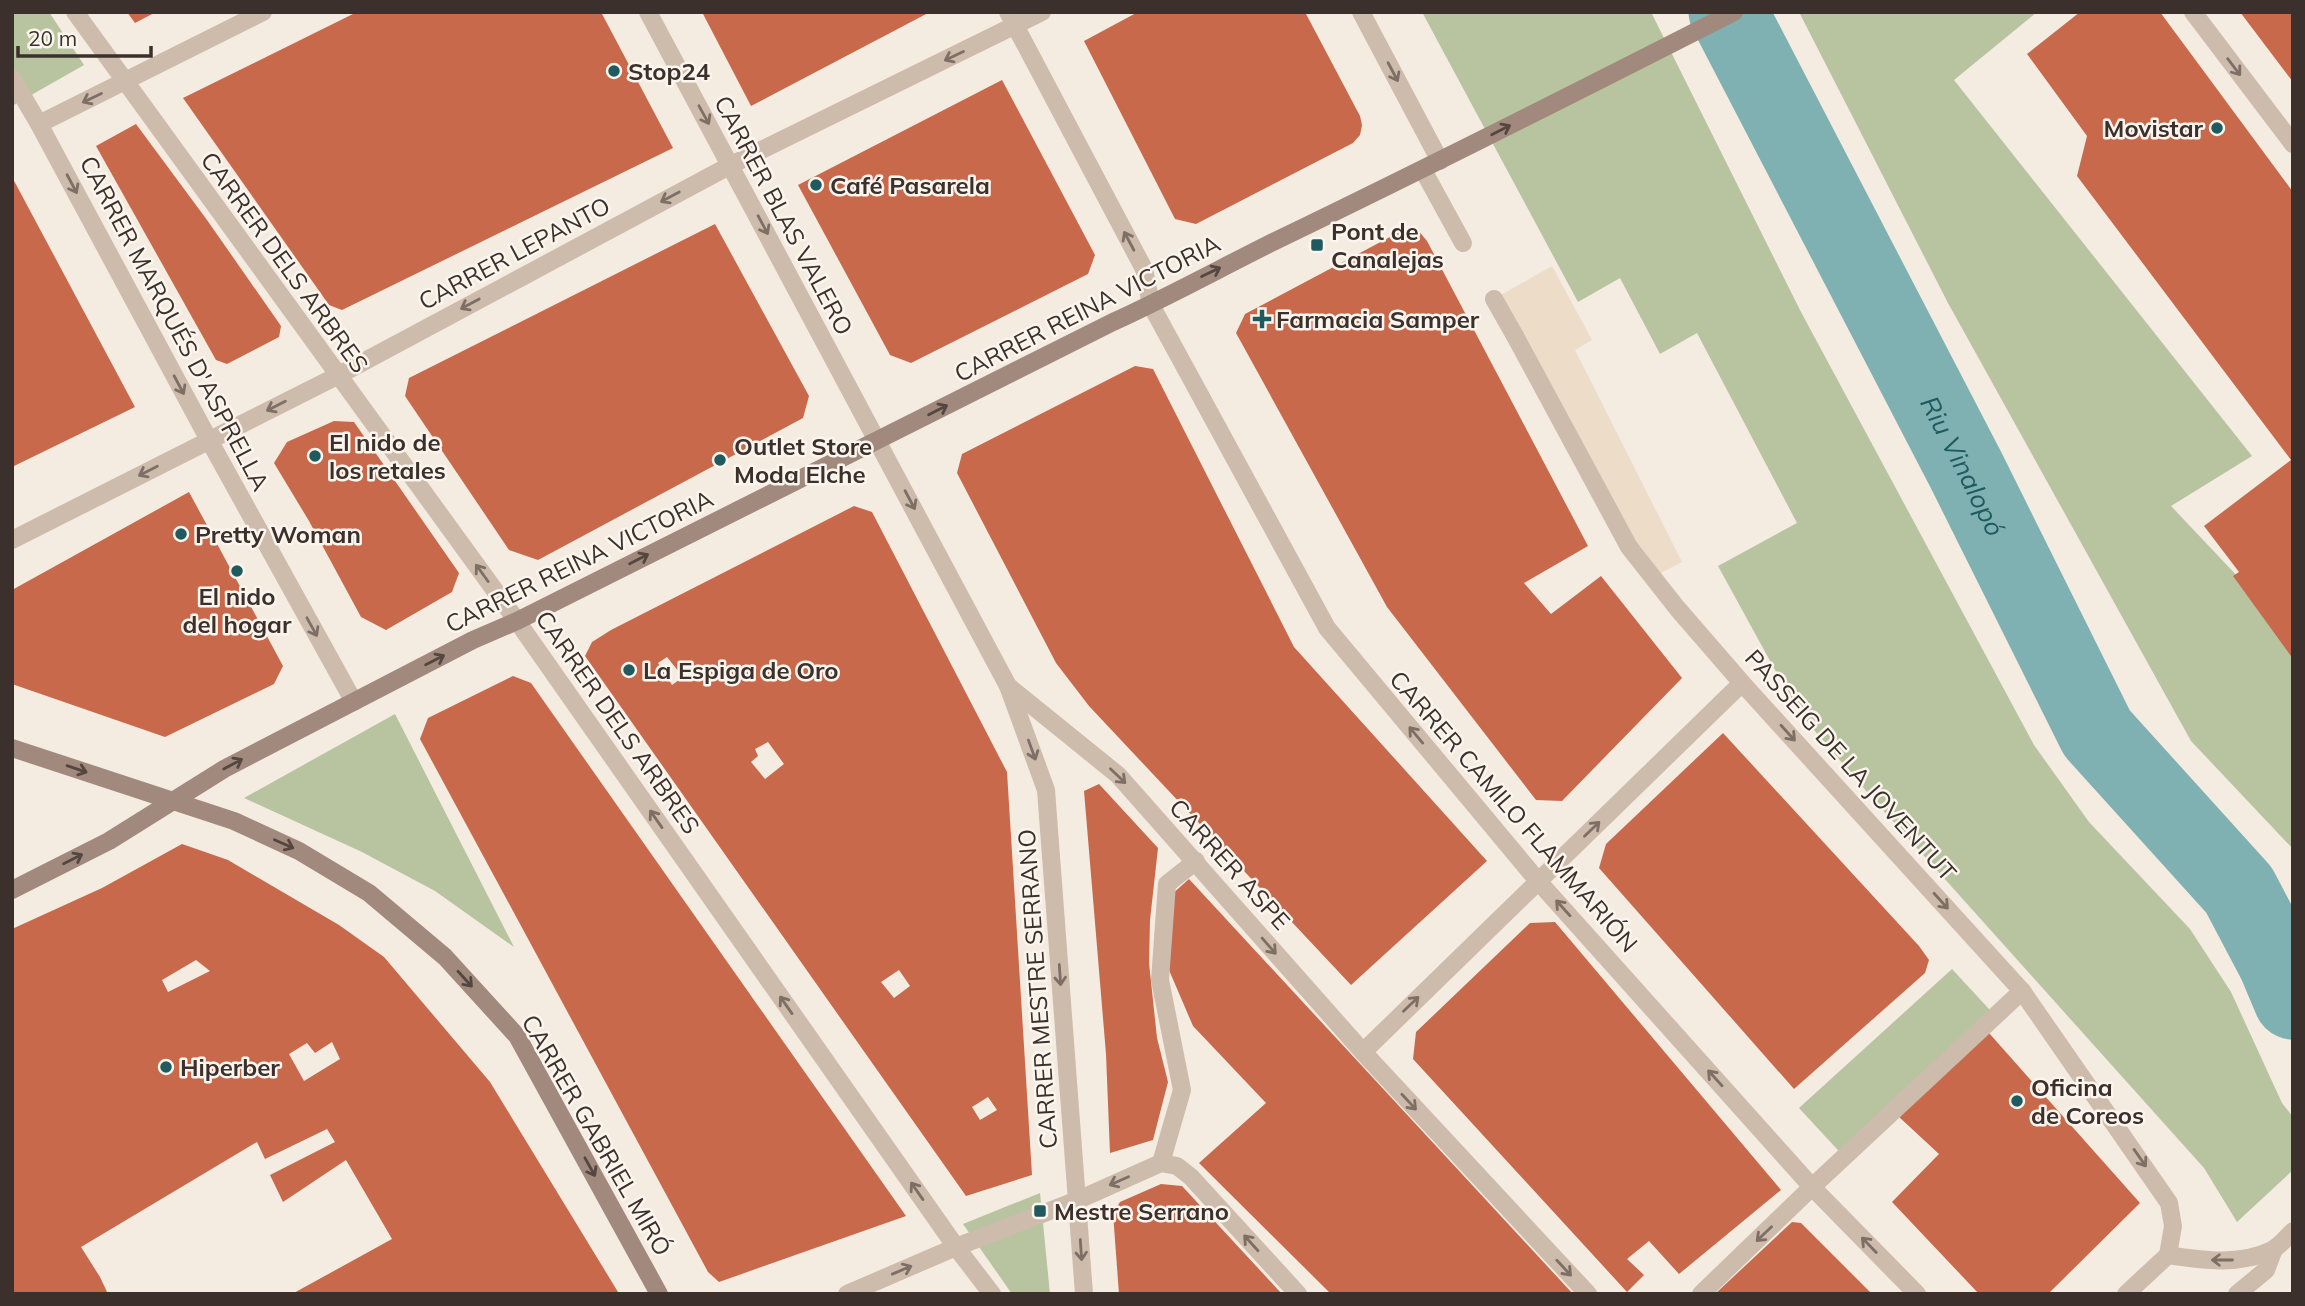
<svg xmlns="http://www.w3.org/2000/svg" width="2305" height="1306" font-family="Mulish,sans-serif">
	<rect width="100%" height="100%" fill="#f4ebe1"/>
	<!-- green -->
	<g fill="#b8c4a0">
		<polygon points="12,12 49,12 84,65 12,106"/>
		<polygon points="1422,12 1651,12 1801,312 2034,745 2089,822 2190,929 2231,992 2282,1103 2293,1117 2293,1170 2237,1222 2204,1168 1873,799 1797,710 1718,566 1797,523 1697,333 1660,354 1620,278 1578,302"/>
		<polygon points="1799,12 2037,12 1954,80 2252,456 2171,506 2293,635 2293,849 2191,741 1948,303"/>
		<polygon points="395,714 514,947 435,891 362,852 244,798"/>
		<polygon points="1952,969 2001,1022 1848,1161 1799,1108"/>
		<polygon points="1040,1193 1050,1294 1012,1294 963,1224"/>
	</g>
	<!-- plaza -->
	<polygon fill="#ecdcc8" points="1552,266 1592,340 1575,350 1682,562 1653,577 1494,299"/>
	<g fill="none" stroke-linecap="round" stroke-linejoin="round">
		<!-- river -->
		<path stroke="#7fb0b2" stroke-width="79" id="s1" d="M1728 12 1966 470 2097 733 2239 890 2277 962 2293 1000"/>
	</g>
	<!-- building -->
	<g fill="#c8694b" fill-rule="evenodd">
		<polygon points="127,12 156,12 135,23"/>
		<polygon points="357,12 601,12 673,148 342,310 329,305 183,98"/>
		<polygon points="702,12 930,12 751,106"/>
		<polygon points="1138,12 1305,12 1360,116 1362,125 1360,135 1353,143 1196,224 1175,219 1084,41"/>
		<polygon points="2080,12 2160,12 2293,192 2293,659 2233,576 2239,572 2204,526 2291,460 2077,176 2087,136 2027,54"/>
		<polygon points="2240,12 2293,12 2293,82"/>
		<polygon points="1002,80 1095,255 1088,274 911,363 890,355 798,185"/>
		<polygon points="136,124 207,220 281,326 279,337 227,364 216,360 96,146"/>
		<polygon points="12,177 135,407 12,467"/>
		<polygon points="715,224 809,396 803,418 538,560 509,550 405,396 409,378"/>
		<polygon points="1405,229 1418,230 1427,241 1588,546 1524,583 1551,614 1601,576 1682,678 1562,801 1536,800 1387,607 1236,333 1245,314"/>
		<polygon points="1135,366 1153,369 1294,647 1487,861 1351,985 1089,706 1056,663 957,473 962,454"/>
		<polygon points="334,421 354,422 459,573 452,592 386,630 361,617 309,521 274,463 287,442"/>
		<polygon points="189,492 283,666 274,684 165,737 12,684 12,590"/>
		<path d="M854 506 872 512 1007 772 1032 1175 966 1196 585 656 592 642 611 630ZM667 657 683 677 672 685 658 663ZM768 742 784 764 765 779 751 762 758 756 755 749ZM899 970 910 986 894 998 881 982ZM988 1097 997 1110 980 1120 972 1107Z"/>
		<polygon points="513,676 531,683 906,1216 719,1282 708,1272 420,739 428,718"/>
		<polygon points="1723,733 1919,946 1929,960 1925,973 1794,1089 1599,868 1606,844"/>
		<polygon points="1099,784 1158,848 1150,920 1149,963 1157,1038 1168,1082 1153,1140 1110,1153 1106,1054 1084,791"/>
		<path d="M182 844 228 860 339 925 384 957 490 1082 618 1292 617 1294H292L392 1239 346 1160 283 1202 270 1175 335 1142 327 1129 265 1159 257 1142 81 1247 100 1277 108 1294H12V929L102 888ZM196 960 210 971 168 992 162 980ZM332 1042 340 1059 304 1081 289 1054 307 1043 315 1053Z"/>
		<polygon points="1189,879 1573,1294 1331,1294 1199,1163 1266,1103 1193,1026 1163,956 1170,896"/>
		<polygon points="1555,922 1781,1190 1679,1274 1649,1241 1627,1259 1644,1275 1627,1292 1413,1059 1416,1032 1530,923"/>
		<polygon points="1989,1033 2140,1203 2048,1294 1979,1294 1892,1202 1939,1154 1898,1116"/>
		<polygon points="1161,1184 1182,1186 1282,1294 1119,1294 1113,1213 1120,1202"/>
		<polygon points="1792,1222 1801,1223 1872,1294 1715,1294"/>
	</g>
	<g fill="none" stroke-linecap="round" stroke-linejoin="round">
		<!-- pedestrian -->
		<g stroke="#cdbbac" stroke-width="18">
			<polyline points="12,78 39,124"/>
			<polyline points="1423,170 1463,243"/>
			<polyline points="1494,299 1515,336"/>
			<polyline points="1161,1163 1182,1090 1160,980 1167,884 1196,861"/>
			<polyline points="1812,1187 2022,991"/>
			<polyline points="956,1247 1078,1200"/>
		</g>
		<!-- minor -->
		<g stroke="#cdbbac" stroke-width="18">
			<polyline points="75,12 517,621 956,1247 992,1294"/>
			<polyline points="263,12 39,124 209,440 354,702"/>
			<polyline points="648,12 1008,686 1118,775 1363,1052 1588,1294"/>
			<polyline points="1008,12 1144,269 1151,305 1327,628 1538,881 1812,1187 1917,1294"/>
			<polyline points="1361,12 1440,161"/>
			<polyline points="2193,12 2293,144"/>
			<polyline points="1515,336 1629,547 1677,608 1742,683 2022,991 2169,1203 2173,1226 2168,1255"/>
			<polyline points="12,540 337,376 731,165 1042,12"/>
			<polyline points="1008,686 1046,790 1084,1294"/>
			<polyline points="1363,1052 1742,683"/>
			<polyline points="1078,1200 1161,1163 1177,1166 1191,1177 1298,1294"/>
			<path d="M2168 1255C2202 1260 2240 1266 2272 1250 2280 1246 2287 1237 2293 1231"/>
			<polyline points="847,1294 956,1247"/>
			<polyline points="1701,1294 1812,1187"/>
			<polyline points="2126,1294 2168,1255"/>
			<polyline points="2237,1294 2266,1270 2274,1249"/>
		</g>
		<!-- secondary -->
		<g stroke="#a18a7d" stroke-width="18">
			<polyline points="12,748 234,821 299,851 369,893 445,957 517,1036 659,1294"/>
			<path d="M12 890 109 841 224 769 473 640 517 621 1113 322C1166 298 1217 270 1269 244 1425 169 1579 91 1734 12"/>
		</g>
	</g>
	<!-- one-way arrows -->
	<defs><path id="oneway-shaft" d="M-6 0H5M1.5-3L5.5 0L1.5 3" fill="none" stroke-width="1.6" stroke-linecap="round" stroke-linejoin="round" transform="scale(1.75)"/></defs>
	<g stroke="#7d6f65">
		<use href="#oneway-shaft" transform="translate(954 56) rotate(154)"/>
		<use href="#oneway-shaft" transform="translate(2234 67) rotate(53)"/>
		<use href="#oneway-shaft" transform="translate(1393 72) rotate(62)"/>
		<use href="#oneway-shaft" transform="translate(92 98) rotate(154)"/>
		<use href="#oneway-shaft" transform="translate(704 115) rotate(61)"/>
		<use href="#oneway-shaft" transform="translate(72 184) rotate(62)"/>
		<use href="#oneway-shaft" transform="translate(670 197) rotate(152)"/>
		<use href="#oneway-shaft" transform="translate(763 225) rotate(62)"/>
		<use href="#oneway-shaft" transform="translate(1129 241) rotate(-118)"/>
		<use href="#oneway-shaft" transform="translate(470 304) rotate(152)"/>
		<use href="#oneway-shaft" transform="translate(179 385) rotate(62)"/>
		<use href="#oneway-shaft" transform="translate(276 406) rotate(153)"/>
		<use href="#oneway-shaft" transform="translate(148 471) rotate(153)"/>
		<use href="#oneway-shaft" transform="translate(910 500) rotate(62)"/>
		<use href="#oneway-shaft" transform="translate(482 573) rotate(-126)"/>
		<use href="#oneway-shaft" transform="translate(312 627) rotate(61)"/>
		<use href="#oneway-shaft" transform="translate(1788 733) rotate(48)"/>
		<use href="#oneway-shaft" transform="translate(1416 735) rotate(-130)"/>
		<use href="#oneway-shaft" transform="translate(1032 750) rotate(70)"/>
		<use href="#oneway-shaft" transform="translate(1118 776) rotate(44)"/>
		<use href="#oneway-shaft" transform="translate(656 819) rotate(-125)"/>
		<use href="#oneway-shaft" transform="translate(1592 829) rotate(-44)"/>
		<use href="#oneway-shaft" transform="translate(1941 901) rotate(48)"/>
		<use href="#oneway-shaft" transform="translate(1563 908) rotate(-132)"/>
		<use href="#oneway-shaft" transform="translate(1269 946) rotate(49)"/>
		<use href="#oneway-shaft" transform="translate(1060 975) rotate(86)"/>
		<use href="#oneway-shaft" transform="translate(1411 1004) rotate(-44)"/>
		<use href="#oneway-shaft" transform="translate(786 1005) rotate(-125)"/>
		<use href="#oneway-shaft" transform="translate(1715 1078) rotate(-132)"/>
		<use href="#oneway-shaft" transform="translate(1409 1102) rotate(47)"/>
		<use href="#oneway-shaft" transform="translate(2140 1158) rotate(55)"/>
		<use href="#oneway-shaft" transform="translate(1119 1181) rotate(156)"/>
		<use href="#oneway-shaft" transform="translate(917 1191) rotate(-125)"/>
		<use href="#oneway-shaft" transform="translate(1764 1234) rotate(136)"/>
		<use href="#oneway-shaft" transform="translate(1251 1243) rotate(-132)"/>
		<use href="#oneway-shaft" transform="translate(1869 1245) rotate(-134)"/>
		<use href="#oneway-shaft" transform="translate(1081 1250) rotate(86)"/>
		<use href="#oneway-shaft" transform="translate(2222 1260) rotate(180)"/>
		<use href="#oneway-shaft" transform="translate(1564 1268) rotate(47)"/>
		<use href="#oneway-shaft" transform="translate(902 1270) rotate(-23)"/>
	</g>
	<g stroke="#544640">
		<use href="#oneway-shaft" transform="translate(1501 130) rotate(-27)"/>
		<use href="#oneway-shaft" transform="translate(1211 272) rotate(-26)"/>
		<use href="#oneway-shaft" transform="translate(938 410) rotate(-27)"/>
		<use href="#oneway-shaft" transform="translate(639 559) rotate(-27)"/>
		<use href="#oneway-shaft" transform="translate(435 660) rotate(-27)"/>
		<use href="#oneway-shaft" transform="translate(233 764) rotate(-28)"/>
		<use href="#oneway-shaft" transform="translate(77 769) rotate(19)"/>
		<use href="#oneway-shaft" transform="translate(284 844) rotate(24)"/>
		<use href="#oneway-shaft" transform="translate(73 859) rotate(-27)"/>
		<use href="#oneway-shaft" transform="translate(465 979) rotate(48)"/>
		<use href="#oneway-shaft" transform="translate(590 1167) rotate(61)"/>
	</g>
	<!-- markers -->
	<g fill="#1f5a5e" stroke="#fbf5ee" stroke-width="2.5">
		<circle cx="614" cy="71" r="7"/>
		<circle cx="2217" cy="128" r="7"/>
		<circle cx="816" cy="185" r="7"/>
		<rect x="1310" y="238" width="14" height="14" rx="3.5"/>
		<path d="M1258.5 308.5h7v7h7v7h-7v7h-7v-7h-7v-7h7z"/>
		<circle cx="315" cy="456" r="7"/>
		<circle cx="720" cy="460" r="7"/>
		<circle cx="181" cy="534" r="7"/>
		<circle cx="237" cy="571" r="7"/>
		<circle cx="629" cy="670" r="7"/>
		<circle cx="166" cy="1067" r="7"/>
		<circle cx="2017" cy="1101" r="7"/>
		<rect x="1033" y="1204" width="14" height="14" rx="3.5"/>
	</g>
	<g text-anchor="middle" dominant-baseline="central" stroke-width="5" stroke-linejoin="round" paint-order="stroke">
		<!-- poi labels -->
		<g font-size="24" font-weight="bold" fill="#3b302b" stroke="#fbf5ee" text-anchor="start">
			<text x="628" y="71">Stop24</text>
			<text x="2203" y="128" text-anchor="end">Movistar</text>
			<text x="830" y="185">Café Pasarela</text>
			<text x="1331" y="231">Pont de<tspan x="1331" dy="28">Canalejas</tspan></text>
			<text x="1276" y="319">Farmacia Samper</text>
			<text x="329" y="442">El nido de<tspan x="329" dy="28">los retales</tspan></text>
			<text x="734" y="446">Outlet Store<tspan x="734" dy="28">Moda Elche</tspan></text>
			<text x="195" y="534">Pretty Woman</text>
			<text x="237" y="596" text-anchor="middle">El nido<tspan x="237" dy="28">del hogar</tspan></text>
			<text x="643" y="670">La Espiga de Oro</text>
			<text x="180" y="1067">Hiperber</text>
			<text x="2031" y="1087">Oficina<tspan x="2031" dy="28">de Coreos</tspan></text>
			<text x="1054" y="1211">Mestre Serrano</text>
		</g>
		<!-- street labels -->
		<g font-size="24" fill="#3b302b" stroke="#fbf5ee">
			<text transform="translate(784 215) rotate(62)">CARRER BLAS VALERO</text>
			<text transform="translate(514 253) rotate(-28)">CARRER LEPANTO</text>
			<text transform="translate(285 262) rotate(54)">CARRER DELS ARBRES</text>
			<text transform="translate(1087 308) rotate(-27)">CARRER REINA VICTORIA</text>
			<text transform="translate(175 323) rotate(62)">CARRER MARQUÉS D'ASPRELLA</text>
			<text transform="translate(579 561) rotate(-26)">CARRER REINA VICTORIA</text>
			<text transform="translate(618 722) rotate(55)">CARRER DELS ARBRES</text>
			<text transform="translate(1851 765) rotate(48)">PASSEIG DE LA JOVENTUT</text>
			<text transform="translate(1514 811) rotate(49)">CARRER CAMILO FLAMMARIÓN</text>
			<text transform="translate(1230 864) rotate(48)">CARRER ASPE</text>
			<text transform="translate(1037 989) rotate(-94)">CARRER MESTRE SERRANO</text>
			<text transform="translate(597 1135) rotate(60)">CARRER GABRIEL MIRÓ</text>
		</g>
		<!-- water labels -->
		<g font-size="26" font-style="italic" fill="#1f5a5e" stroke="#fbf5ee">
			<text stroke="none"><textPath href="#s1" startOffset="511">Riu Vinalopó</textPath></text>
		</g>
	</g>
	<!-- border -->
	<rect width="2305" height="1306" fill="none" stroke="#3b302b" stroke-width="28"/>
	<!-- scale -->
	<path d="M18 46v10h133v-10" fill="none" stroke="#3b302b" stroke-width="3.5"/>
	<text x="28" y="46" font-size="21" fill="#3b302b" stroke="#fbf5ee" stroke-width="5" paint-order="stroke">20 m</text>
</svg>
